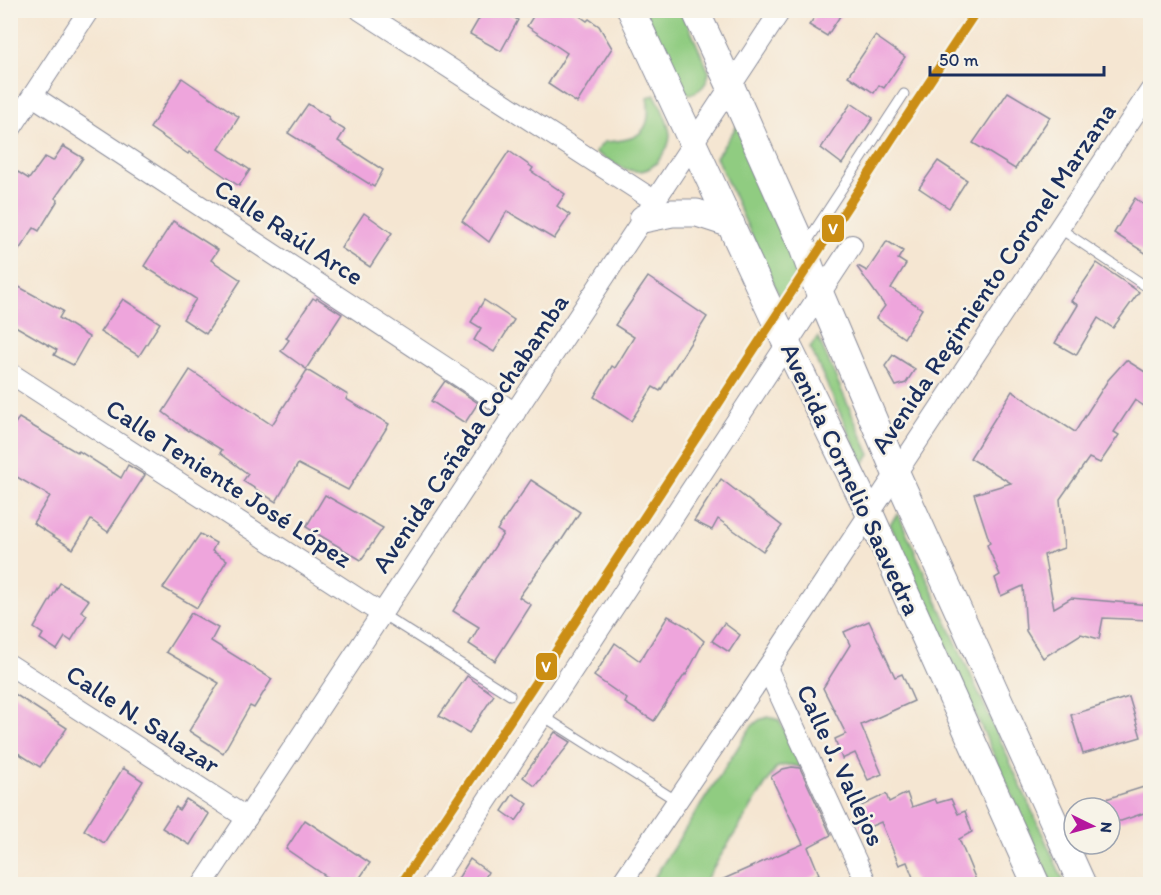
<svg xmlns="http://www.w3.org/2000/svg" width="1161" height="895" font-family="Itim,sans-serif">
	<rect width="100%" height="100%" fill="#f7f3e8"/>
	<filter id="ink" filterUnits="userSpaceOnUse"><feTurbulence type="fractalNoise" baseFrequency=".0167" numOctaves="2"/><feDisplacementMap in="SourceGraphic" scale="12" xChannelSelector="R" yChannelSelector="G"/><feConvolveMatrix kernelMatrix="1 2 1 2 8 2 1 2 1" color-interpolation-filters="sRGB"/></filter>
	<filter id="wash" filterUnits="userSpaceOnUse"><feTurbulence type="fractalNoise" baseFrequency=".008" numOctaves="4" result="noise"/><feDisplacementMap in="SourceGraphic" scale="24" xChannelSelector="R" yChannelSelector="G"/><feGaussianBlur stdDeviation="1.35" result="paint"/><feColorMatrix in="noise" values="0 0 0 0 0 0 0 0 0 0 0 0 0 0 0 0 0 1.4 0 .05"/><feComposite in="paint" operator="in"/></filter>
	<g filter="url(#wash)">
		<rect width="100%" height="100%" fill="#f5e6d2"/>
		<!-- green -->
		<g fill="#90cc81" stroke="#567e70" stroke-width="1.5">
			<path d="M645 11H682L709 72C707 84 702 91 689 94L682 90Z"/>
			<path d="M655 95C661 107 669 122 670 135 670 144 666 150 661 157 642 185 616 165 595 152L604 142C622 141 646 140 648 116 649 110 648 103 647 97Z"/>
			<polygon points="739,123 803,264 781,300 716,157"/>
			<polygon points="818,337 870,455 863,464 810,347"/>
			<polygon points="898,514 1065,884 1052,884 890,524"/>
			<path d="M768 717 779 720 802 768C792 764 786 764 776 768L703 884H650L751 727 759 720Z"/>
		</g>
		<g id="blocks">
			<!-- building -->
			<g fill="#eea5dc">
				<polygon points="484,10 501,10 518,20 501,51 470,34"/>
				<polygon points="537,10 571,10 587,21 589,19 599,26 612,48 577,103 548,84 567,53 527,26"/>
				<polygon points="820,10 844,10 827,36 809,25"/>
				<polygon points="875,36 905,57 884,88 879,85 874,93 848,76"/>
				<polygon points="182,78 239,117 219,149 250,170 239,186 189,152 188,154 150,128"/>
				<polygon points="1008,92 1050,117 1015,169 973,143"/>
				<polygon points="851,103 873,118 842,164 821,148"/>
				<polygon points="308,104 329,117 328,120 345,130 338,141 383,170 374,187 288,133"/>
				<polygon points="63,146 83,158 55,198 58,200 39,231 34,228 10,263 10,183 18,172 29,179 45,157 53,161"/>
				<polygon points="509,151 533,168 531,171 565,194 557,206 570,215 554,239 507,211 489,242 462,221"/>
				<polygon points="938,161 967,180 949,208 919,188"/>
				<polygon points="1135,198 1150,210 1150,256 1114,233"/>
				<polygon points="364,213 392,233 370,267 341,248"/>
				<polygon points="173,221 218,250 211,260 241,280 206,334 183,319 196,299 144,266"/>
				<polygon points="887,241 903,251 898,259 906,264 891,288 922,309 904,338 876,318 885,306 857,267 858,266 867,271"/>
				<polygon points="1097,263 1139,292 1113,328 1098,318 1076,355 1055,343 1078,305 1071,301"/>
				<polygon points="648,277 707,317 660,391 653,387 631,421 594,397 612,366 615,368 634,337 615,325"/>
				<polygon points="10,282 63,311 59,318 89,337 73,365 54,355 57,350 10,323"/>
				<polygon points="313,298 316,300 317,298 342,314 306,369 281,351 289,340 286,338"/>
				<polygon points="123,299 160,323 139,356 100,332"/>
				<polygon points="484,300 514,320 494,352 474,340 481,328 471,322"/>
				<polygon points="893,355 915,369 906,383 896,386 885,366"/>
				<polygon points="1126,360 1150,375 1150,410 1135,400 1114,432 1119,435 1100,463 1089,458 1060,499 1064,548 1044,555 1054,608 1071,598 1150,605 1149,620 1103,618 1099,639 1081,634 1043,658 1026,631 1023,586 1001,596 995,578 1000,575 987,545 990,543 974,494 1011,483 970,458 1012,391 1075,432 1108,380"/>
				<polygon points="190,370 272,425 307,370 348,395 346,399 389,424 348,490 298,464 276,502 243,481 248,474 220,453 222,450 189,430 188,431 163,412"/>
				<polygon points="445,381 478,403 465,423 431,401"/>
				<polygon points="19,418 78,453 79,451 121,478 128,465 145,475 108,532 91,520 73,549 33,523 50,496 10,473 10,430"/>
				<polygon points="721,479 782,526 763,551 718,519 712,530 694,521"/>
				<polygon points="531,480 580,512 559,544 558,543 519,597 531,605 495,661 469,644 479,627 453,611 503,534 497,530"/>
				<polygon points="325,495 383,528 361,560 306,527"/>
				<polygon points="200,534 216,543 212,551 227,560 197,608 163,588"/>
				<polygon points="60,583 89,600 81,611 87,615 71,641 65,637 57,650 40,639 43,634 34,628"/>
				<polygon points="191,613 218,628 211,641 272,679 254,708 250,706 223,753 189,731 219,683 166,652"/>
				<polygon points="668,616 688,627 704,641 686,675 685,674 654,721 625,703 627,699 594,676 615,643 640,661"/>
				<polygon points="869,621 895,677 902,674 914,701 861,725 882,774 868,780 855,753 842,759 835,739 846,734 823,688 850,645 844,632"/>
				<polygon points="724,623 740,635 729,652 712,641"/>
				<polygon points="467,676 494,695 469,733 439,716"/>
				<polygon points="10,691 67,728 40,767 10,748"/>
				<polygon points="1129,697 1141,737 1083,754 1071,715"/>
				<polygon points="555,732 571,742 535,786 523,777"/>
				<polygon points="792,767 800,768 831,835 808,847 819,874 795,885 710,885 803,844 771,777 783,769"/>
				<polygon points="123,768 143,781 104,843 84,830"/>
				<polygon points="1150,785 1150,811 1121,821 1113,821 1106,799"/>
				<polygon points="907,793 912,807 935,799 937,803 951,799 958,814 965,811 972,832 959,839 978,885 916,885 907,862 899,865 881,822 862,830 855,809 886,794 889,802"/>
				<polygon points="513,794 528,804 516,821 502,811"/>
				<polygon points="186,799 209,814 190,845 162,828 176,807 179,810"/>
				<polygon points="305,820 370,863 355,885 339,885 286,849"/>
				<polygon points="470,859 488,872 481,885 454,885"/>
			</g>
		</g>
	</g>
	<g filter="url(#ink)">
		<use href="#blocks" fill-opacity="0" stroke="#888a98" stroke-width="1.5"/>
		<g fill="none" stroke-linecap="round" stroke-linejoin="round">
			<!-- lane casing -->
			<g stroke="#888a98" stroke-width="11">
				<g id="lane">
					<polyline points="1059,228 1150,289"/>
					<polyline points="805,245 904,94"/>
					<polyline points="382,614 510,695"/>
					<polyline points="543,716 677,801"/>
				</g>
			</g>
			<!-- street casing -->
			<g stroke="#888a98" stroke-width="22">
				<g id="street">
					<polyline points="360,10 655,201"/>
					<polyline points="33,96 515,413"/>
					<polyline points="10,130 89,10"/>
					<polyline points="10,373 382,614"/>
					<polyline points="10,665 247,818"/>
					<polyline points="767,668 867,884"/>
					<polyline points="203,884 781,10"/>
					<polyline points="432,884 852,245"/>
					<polyline points="621,884 767,668 1150,91"/>
				</g>
			</g>
			<!-- secondary casing -->
			<g stroke="#888a98" stroke-width="29">
				<g id="secondary">
					<polyline points="631,10 774,318 869,512 1036,884"/>
					<polyline points="695,10 731,87 803,248 820,294 896,473 1082,884"/>
					<polyline points="643,219 672,213 697,213 731,224"/>
				</g>
			</g>
			<!-- lane -->
			<use href="#lane" stroke="#fff" stroke-width="9"/>
			<!-- street -->
			<use href="#street" stroke="#fff" stroke-width="20"/>
			<!-- secondary -->
			<use href="#secondary" stroke="#fff" stroke-width="27"/>
			<!-- rail-1 casing -->
			<g stroke="#f7f3e8" stroke-width="14">
				<path id="rail-1" d="M401 884C596 595 784 301 977 10"/>
			</g>
			<!-- rail-1 -->
			<use href="#rail-1" stroke="#cb8e13" stroke-width="9"/>
		</g>
	</g>
	<g text-anchor="middle" dominant-baseline="central" stroke-width="5" stroke-linejoin="round" paint-order="stroke">
		<!-- street labels -->
		<g font-size="26" fill="#1b2f5e" stroke="#f7f3e8">
			<text transform="translate(289 232) rotate(33)">Calle Raúl Arce</text>
			<text transform="translate(993 278) rotate(-56)">Avenida Regimiento Coronel Marzana</text>
			<text transform="translate(470 433) rotate(-56)">Avenida Cañada Cochabamba</text>
			<text transform="translate(851 479) rotate(65)">Avenida Cornelio Saavedra</text>
			<text transform="translate(229 483) rotate(33)">Calle Teniente José López</text>
			<text transform="translate(143 719) rotate(33)">Calle N. Salazar</text>
			<text transform="translate(841 765) rotate(65)">Calle J. Vallejos</text>
		</g>
	</g>
	<g stroke="#f7f3e8" stroke-width="2">
		<rect x="821" y="214" width="24" height="29" rx="6" fill="#cb8e13"/>
		<rect x="535" y="652" width="23" height="29" rx="6" fill="#cb8e13"/>
	</g>
	<g font-size="16" text-anchor="middle" font-weight="bold" fill="#fff">
		<text x="833" y="234">V</text>
		<text x="546" y="672">V</text>
	</g>
	<!-- margin -->
	<rect width="1161" height="895" fill="none" stroke="#f7f3e8" stroke-width="36"/>
	<!-- north arrow -->
	<g transform="translate(1092 826) rotate(95)"><circle r="28" fill="#f7f3e8" stroke="#9fa5b1" stroke-width="1.5"/>
	<path d="M0-4.5L10 22L0 15L-10 22Z" fill="#b5179e"/>
	<text y="-9" font-size="16" font-weight="bold" text-anchor="middle" fill="#1b2f5e">N</text>
	</g>
	<!-- scale -->
	<path d="M930 66v9h174v-9" fill="none" stroke="#1b2f5e" stroke-width="3"/>
	<text x="939" y="66" font-size="18" fill="#1b2f5e" stroke="#f7f3e8" stroke-width="4.5" paint-order="stroke">50 m</text>
</svg>
